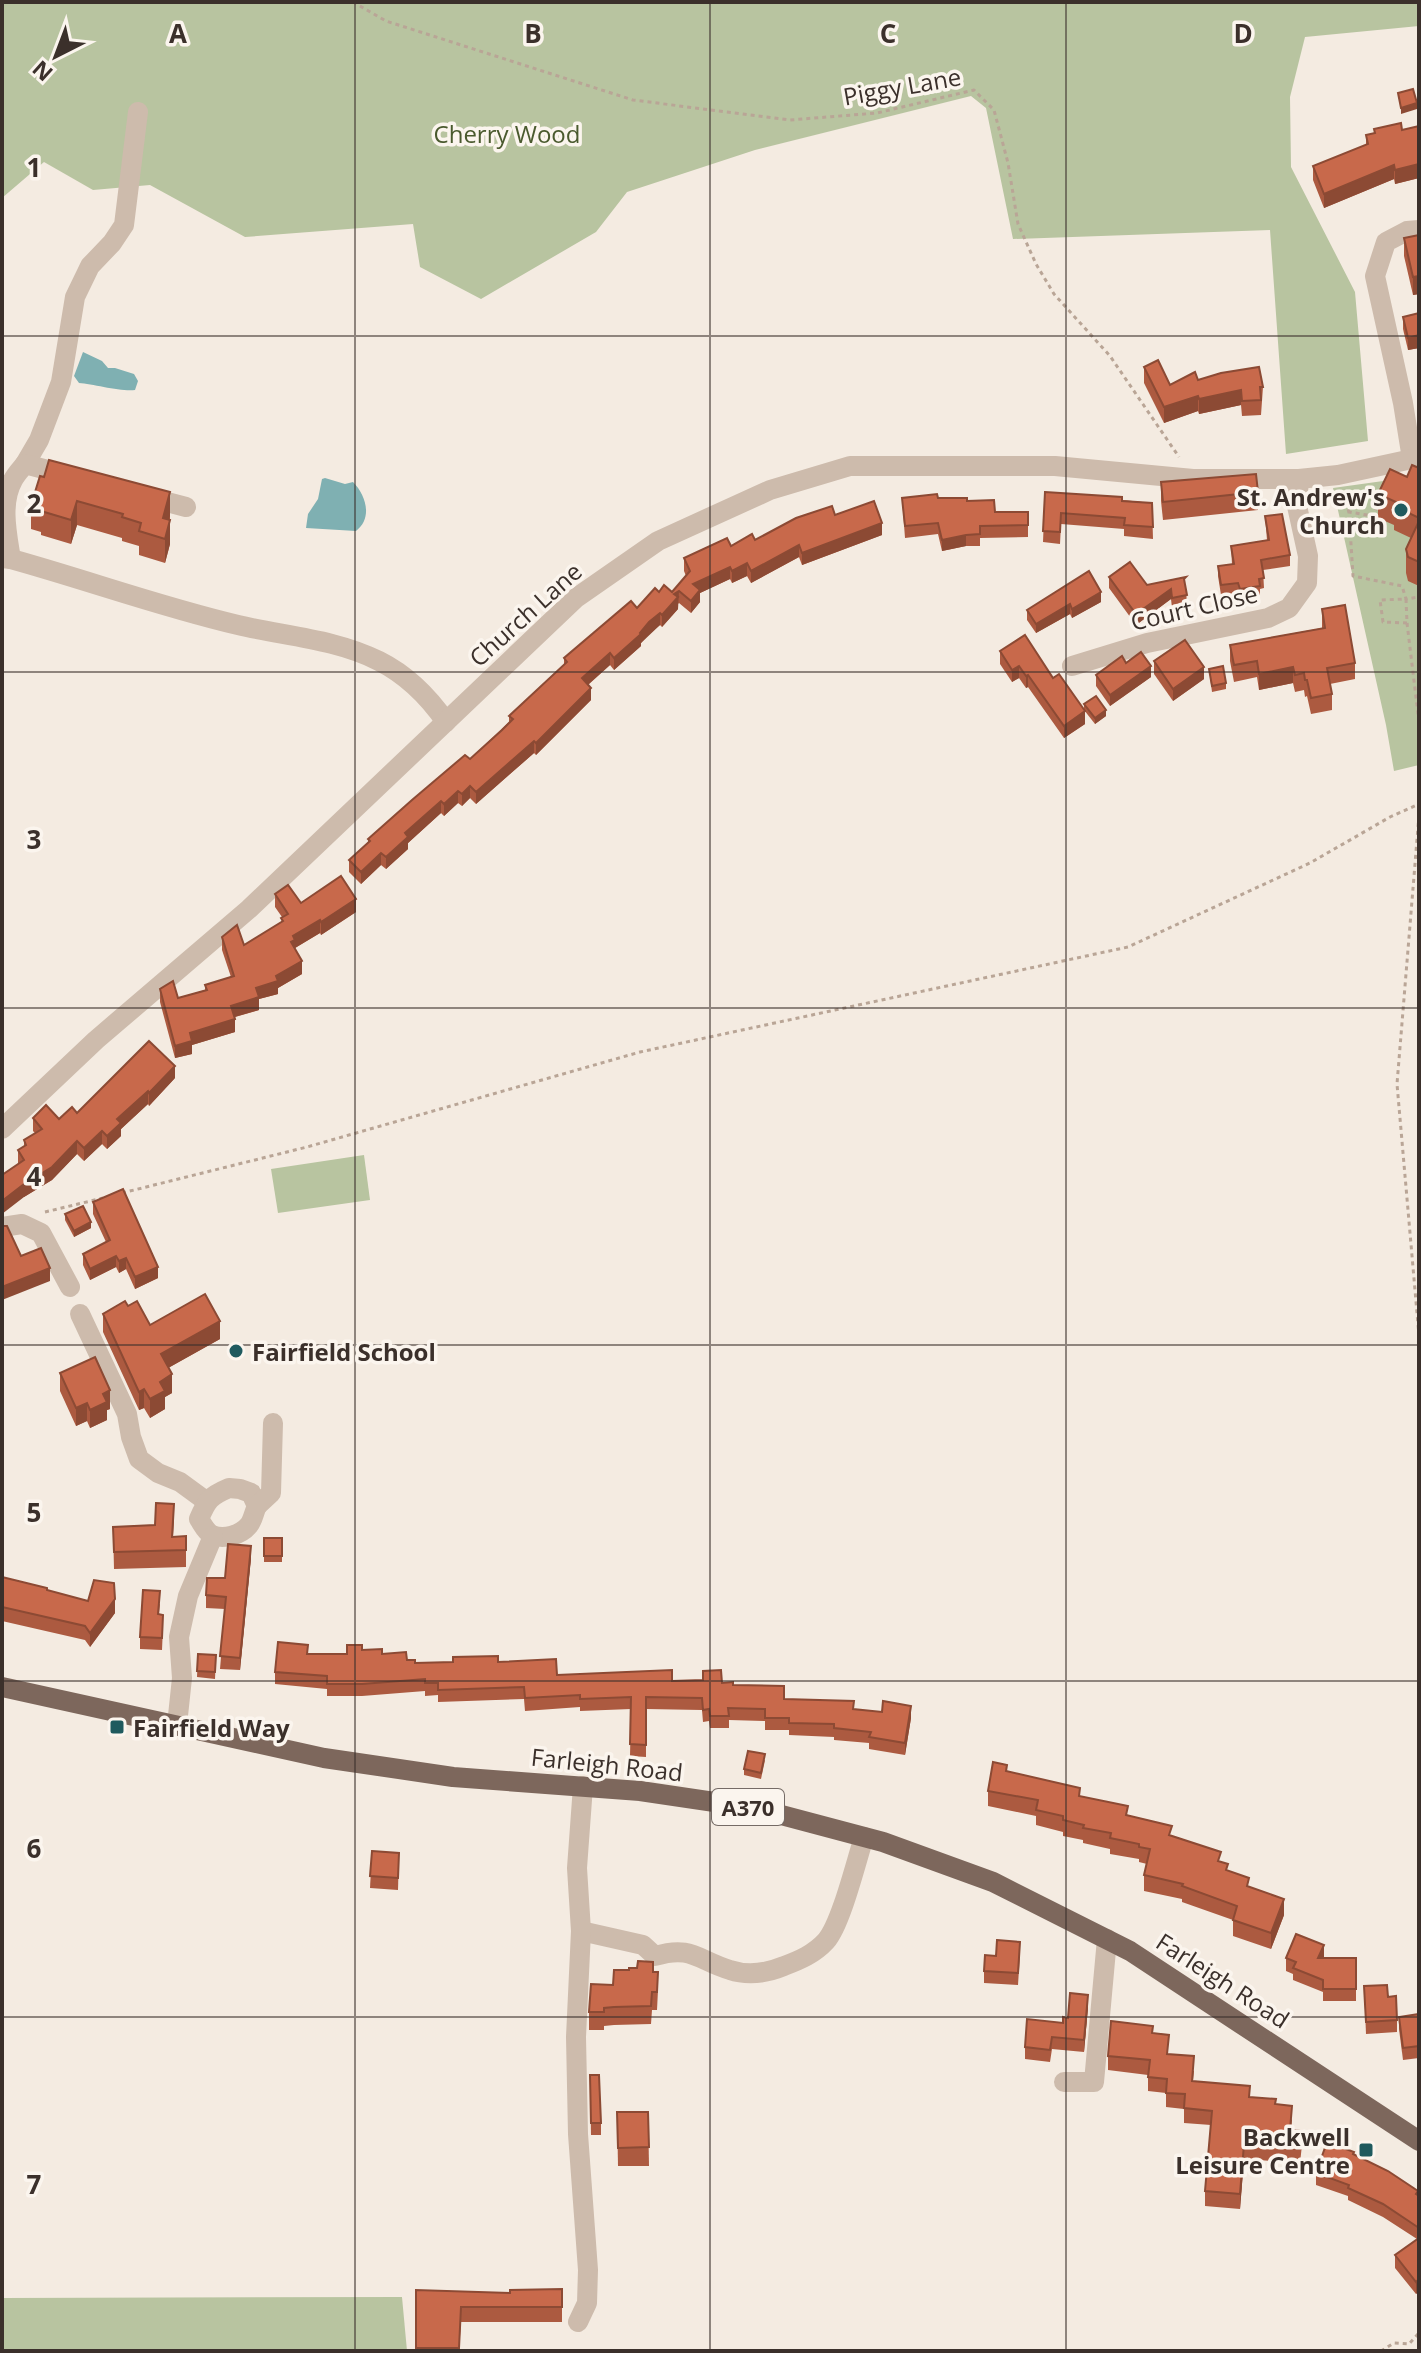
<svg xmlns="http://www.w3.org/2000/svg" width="1421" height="2353" font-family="'Open Sans',sans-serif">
	<rect width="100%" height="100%" fill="#f4ebe1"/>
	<!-- green -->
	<g fill="#b8c4a0">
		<polygon points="2,2 1419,2 1419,26 1305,37 1290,97 1291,167 1355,292 1368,441 1286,454 1270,230 1013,239 986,108 971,96 755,150 627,192 596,232 481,299 420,267 413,224 245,237 150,185 93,190 44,162 2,198"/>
		<polygon points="1419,476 1419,765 1394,771 1386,725 1333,488"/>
		<polygon points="364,1155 370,1200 278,1213 271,1169"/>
		<polygon points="402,2297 407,2351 2,2351 2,2298"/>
	</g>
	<!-- water -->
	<g fill="#7fb0b2">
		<path d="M83 352 102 361 108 368H115L134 374 138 381 135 390C122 392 93 384 79 383L74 376Z"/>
		<path d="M325 478 345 484 353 482C366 495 373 518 356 531L306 528 308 514 318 499 322 479Z"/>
	</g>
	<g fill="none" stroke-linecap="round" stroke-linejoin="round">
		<!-- path -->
		<g stroke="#b9a596" stroke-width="3" stroke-dasharray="4 4" stroke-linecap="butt">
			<polyline points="353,2 386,21 633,100 790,120 877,113 974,90 994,110 1008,163 1018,224 1036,264 1054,294 1110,356 1179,457"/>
			<polyline points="1343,494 1349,512"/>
			<polyline points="1380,499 1373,516 1349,512 1353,576 1402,586 1406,599 1419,597"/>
			<polygon points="1406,599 1407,623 1383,622 1380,600"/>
			<polyline points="1407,623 1419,722"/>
			<polyline points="1419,815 1397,1084 1419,1336"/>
			<polyline points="122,1193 307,1147 640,1052 1128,947 1310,863 1390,817 1419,804"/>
			<polyline points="45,1212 103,1198"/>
			<polyline points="1381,2351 1394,2343 1409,2344 1419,2333"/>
		</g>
		<!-- minor -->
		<g stroke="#cdbbac" stroke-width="20">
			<polyline points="1412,459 1403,403 1375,276 1386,242 1407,231 1419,230"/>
			<polyline points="25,464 39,440 61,382 75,297 90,266 112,243 124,225 138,112"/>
			<polyline points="144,496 186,507"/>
			<path d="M2 558 11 559C7 534 0 503 13 480 16 474 21 469 25 464L70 476"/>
			<path d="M11 559C87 580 161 607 238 625 284 636 336 639 379 661 407 675 428 696 446 722"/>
			<polyline points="1072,666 1147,643 1268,618 1289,608 1307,583 1308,556 1297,506 1299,479"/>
			<polyline points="2,1129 96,1040 249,909 576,598 658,541 770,490 850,466 1055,466 1193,479 1299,479 1338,475 1412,459 1419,460"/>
			<polyline points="2,1227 22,1224 41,1233 70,1287"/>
			<polyline points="80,1314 127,1414 131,1437 139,1459 158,1473 180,1482 206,1501"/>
			<path d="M229 1488 240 1489 251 1493 257 1506C254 1512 253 1520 249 1525 241 1535 224 1540 212 1535 206 1532 203 1525 199 1519 207 1500 210 1496 229 1488Z"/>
			<polyline points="257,1506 271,1493 273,1423"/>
			<polyline points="177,1725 182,1678 179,1637 188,1596 213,1536"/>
			<path d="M581 1931 643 1945 655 1956C692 1945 697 1960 730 1970 748 1976 767 1973 784 1966 800 1960 814 1954 826 1941 841 1924 856 1862 864 1837"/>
			<polyline points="1064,2082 1094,2082 1107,1939"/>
			<polyline points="578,2322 587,2303 588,2270 578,2134 576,2037 581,1931 577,1868 583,1786"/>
		</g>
		<!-- major -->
		<polyline stroke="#7d675c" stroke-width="20" points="2,1687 324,1758 453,1777 640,1791 755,1808 883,1842 993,1882 1130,1951 1419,2141"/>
	</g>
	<!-- wall -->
	<g fill="#ac5a40">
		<polygon points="1419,126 1419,178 1395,184 1394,179 1324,208 1313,180 1313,166 1366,145 1366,135 1374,134 1374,129 1402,130"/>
		<polygon points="1419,235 1419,294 1413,295 1404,256 1404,238"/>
		<polygon points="1419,313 1419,348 1408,350 1403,329 1403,317"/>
		<polygon points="1144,367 1170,385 1198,380 1263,387 1261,415 1242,416 1241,405 1199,414 1198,411 1164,423 1144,383"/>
		<polygon points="1419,468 1419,586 1408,581 1406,573 1406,549 1411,538 1394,530 1394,525 1378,518 1378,494"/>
		<polygon points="40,476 170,516 170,544 165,563 139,555 139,546 122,541 122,538 77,525 71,544 41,535 41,532 31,529 31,505"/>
		<polygon points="1161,482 1258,492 1258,510 1163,520 1161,501"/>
		<polygon points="1045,492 1152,503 1153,539 1124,536 1124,529 1061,524 1060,544 1043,542"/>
		<polygon points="902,498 938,498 967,501 995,512 1028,512 1028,537 980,538 980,546 966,546 942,551 938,534 905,538"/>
		<polygon points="835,515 882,535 802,565 799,557 751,583 747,576 732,583 730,579 700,593 700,602 691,613 679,603 678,604 678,609 662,627 660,625 649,634 641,643 641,646 614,670 610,665 588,685 591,700 536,755 534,753 476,804 470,798 462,806 458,803 444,816 441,813 408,843 408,849 386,869 381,865 361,884 349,872 349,860 368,842 368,839 470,759 509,722 509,716 564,665 564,658 637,608 659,592 672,592 686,576 684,571 684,558 755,540"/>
		<polygon points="1265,516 1290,555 1290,566 1263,570 1264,588 1260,589 1260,596 1240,599 1238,593 1221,595 1218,576 1218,566 1232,564 1231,546 1267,540"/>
		<polygon points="1109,577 1147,585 1186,588 1187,606 1172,608 1171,599 1136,625 1109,588"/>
		<polygon points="1101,602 1072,618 1070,614 1036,633 1027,620 1027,610"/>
		<polygon points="1322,609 1355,663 1355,679 1330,684 1332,694 1332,710 1311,714 1307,696 1305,697 1304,690 1295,692 1293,683 1259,690 1257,677 1234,682 1230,661 1230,645 1322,628"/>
		<polygon points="1000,651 1053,678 1085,724 1064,738 1028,687 1026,688 1019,678 1012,682 1000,664"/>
		<polygon points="1154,661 1204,679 1173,701 1154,674"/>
		<polygon points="1126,663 1151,677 1110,706 1096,686 1096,675"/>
		<polygon points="1209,669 1226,683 1226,689 1212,692"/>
		<polygon points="1084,704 1106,716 1095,724 1084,710"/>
		<polygon points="275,894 301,903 356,912 321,935 320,933 295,948 302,974 278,988 278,994 259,999 259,1010 235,1017 235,1032 192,1045 192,1054 175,1058 160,1002 160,989 178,998 205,990 205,985 231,977 222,950 222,937 244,945 281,923 282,917 275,907"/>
		<polygon points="175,1078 149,1106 148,1104 121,1129 121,1136 107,1149 102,1144 84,1161 77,1154 52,1180 24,1197 18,1163 18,1150 24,1146 24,1140 35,1133 33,1131 33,1118 59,1119"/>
		<polygon points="93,1202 158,1278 135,1289 126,1269 119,1273 116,1267 90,1280 83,1265 83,1254 106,1242 93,1214"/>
		<polygon points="65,1214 91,1228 74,1237 65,1220"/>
		<polygon points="128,1306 150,1325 220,1339 168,1368 172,1393 165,1397 165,1409 150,1418 144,1408 139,1410 103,1332 103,1314"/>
		<polygon points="60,1373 110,1409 107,1410 107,1420 90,1428 87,1421 76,1426 60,1391"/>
		<polygon points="174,1521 173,1537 186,1550 186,1567 114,1569 113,1527 155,1525"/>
		<rect x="264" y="1538" width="18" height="24"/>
		<polygon points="251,1558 240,1670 220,1669 225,1609 206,1608 206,1595 225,1578"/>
		<polygon points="2,1577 47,1590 115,1613 90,1647 85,1640 2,1621"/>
		<polygon points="160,1603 159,1614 163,1627 162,1650 140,1649 140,1637"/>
		<polygon points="362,1650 382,1654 415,1663 498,1662 557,1675 722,1683 784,1699 911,1718 905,1755 869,1749 869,1743 834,1740 834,1737 789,1735 789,1730 765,1730 765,1721 729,1720 729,1728 710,1728 709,1721 703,1722 702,1710 646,1709 646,1757 630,1756 631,1709 580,1711 580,1707 525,1711 524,1699 438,1702 438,1695 425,1696 425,1691 362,1696 327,1696 327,1689 275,1684 275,1672 308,1654 347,1654"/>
		<polygon points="198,1654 216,1655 215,1679 197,1677"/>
		<polygon points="765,1760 761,1779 744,1775 744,1769"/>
		<polygon points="1007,1771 1080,1797 1128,1815 1172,1836 1221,1862 1228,1871 1284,1915 1271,1949 1233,1936 1233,1920 1182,1902 1182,1899 1144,1891 1144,1875 1147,1864 1139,1862 1139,1859 1110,1854 1110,1849 1083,1843 1083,1840 1063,1836 1063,1832 1036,1825 1036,1816 988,1806 988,1791"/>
		<polygon points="372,1851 399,1853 398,1890 370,1888"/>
		<polygon points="1020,1954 1018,1985 984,1983 984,1971 996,1956"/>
		<polygon points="1286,1958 1356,1958 1356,2001 1323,2001 1323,1992 1293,1980 1293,1974 1286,1971"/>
		<polygon points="653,1972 658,1990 657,2010 652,2010 651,2024 614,2025 604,2026 604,2030 589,2030 589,2012 613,1985"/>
		<polygon points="1364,1986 1388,1997 1397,2020 1397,2032 1366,2034"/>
		<polygon points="1088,2007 1084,2052 1052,2049 1050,2062 1025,2059 1025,2047 1063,2023 1068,2018"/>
		<polygon points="1419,2014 1419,2058 1403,2060 1399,2029 1399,2017"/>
		<polygon points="1153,2033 1168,2054 1194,2071 1193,2081 1276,2104 1292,2120 1291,2130 1302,2145 1300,2163 1244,2159 1240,2209 1205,2206 1205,2191 1211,2125 1184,2123 1184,2109 1166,2107 1166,2093 1148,2091 1148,2075 1108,2070 1108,2056"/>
		<polygon points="590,2075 601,2123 601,2135 591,2135"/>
		<polygon points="617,2112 648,2112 649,2166 618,2166"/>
		<polygon points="1354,2155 1419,2196 1419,2291 1416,2294 1395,2268 1395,2255 1417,2239 1383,2217 1348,2200 1348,2196 1316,2185 1316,2173"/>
		<polygon points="562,2289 562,2322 461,2322 459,2351 416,2351 416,2290 510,2293"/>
	</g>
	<!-- shaded-wall -->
	<g fill="#8c4a34">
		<polygon points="1417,103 1417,109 1401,114 1401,108"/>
		<polygon points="1419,164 1419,178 1395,184 1395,170"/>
		<polygon points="1394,165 1394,179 1324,208 1324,194"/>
		<polygon points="1419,276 1419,294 1413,295 1413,277"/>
		<polygon points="1419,335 1419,348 1408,350 1408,338"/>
		<polygon points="1241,390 1241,405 1199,414 1199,399"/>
		<polygon points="1198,396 1198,411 1164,423 1164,407"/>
		<polygon points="170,492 170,516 164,538 163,518"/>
		<polygon points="77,501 77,525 71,544 71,520"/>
		<polygon points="170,520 170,544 165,563 165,539"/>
		<polygon points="882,523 882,535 802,565 802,553"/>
		<polygon points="966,535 966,546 942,551 942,540"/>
		<polygon points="799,545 799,557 751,583 751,571"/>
		<polygon points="747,563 747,576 732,583 732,571"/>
		<polygon points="730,567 730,579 700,593 700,602 691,613 691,601 693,584"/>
		<polygon points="1171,589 1171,599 1136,625 1136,614"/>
		<polygon points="679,591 678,609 662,627 662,615 674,594"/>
		<polygon points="1101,592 1101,602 1072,618 1072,609"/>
		<polygon points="1070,604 1070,614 1036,633 1036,624"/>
		<polygon points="660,613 660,625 641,643 641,646 614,670 614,658 649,622"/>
		<polygon points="610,653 610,665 582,690 582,678"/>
		<polygon points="1019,666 1019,678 1012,682 1012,670"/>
		<polygon points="1151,666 1151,677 1110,706 1110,695"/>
		<polygon points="1204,667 1204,679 1173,701 1173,689"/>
		<polygon points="1293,667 1293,683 1259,690 1259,674"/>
		<polygon points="1028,675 1028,687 1026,688 1026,676"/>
		<polygon points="591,688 591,700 536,755 536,743"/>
		<polygon points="1106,710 1106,716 1095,724 1095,718"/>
		<polygon points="1085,711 1085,724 1064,738 1064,726"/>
		<polygon points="534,741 534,753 476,804 476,792"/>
		<polygon points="470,786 470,798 462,806 462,794"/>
		<polygon points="458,791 458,803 444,816 444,804"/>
		<polygon points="441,801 441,813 408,843 408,849 386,869 386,857 405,833"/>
		<polygon points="381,853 381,865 361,884 361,872"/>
		<polygon points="356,899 356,912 321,935 321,922"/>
		<polygon points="320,920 320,933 295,948 291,942 293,936"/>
		<polygon points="302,961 302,974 278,988 278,994 259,999 259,1010 231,1018 231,1006 256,988"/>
		<polygon points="235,1019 235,1032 192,1045 192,1054 175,1058 175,1046 190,1033"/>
		<polygon points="175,1066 175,1078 149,1106 149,1093"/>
		<polygon points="148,1091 148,1104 121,1129 121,1136 107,1149 107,1136 117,1119"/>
		<polygon points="102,1131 102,1144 84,1161 84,1148"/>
		<polygon points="77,1141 77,1154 52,1180 24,1197 2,1214 2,1201"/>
		<polygon points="91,1222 91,1228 74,1237 74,1231"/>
		<polygon points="116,1256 116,1267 90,1280 90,1269"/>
		<polygon points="126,1258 126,1269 119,1273 119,1261"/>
		<polygon points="158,1267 158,1278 135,1289 135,1277"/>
		<polygon points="50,1268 50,1281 2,1300 2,1287"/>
		<polygon points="220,1321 220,1339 161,1372 161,1354"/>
		<polygon points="172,1374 172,1393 165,1397 165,1409 150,1418 150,1399 160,1382"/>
		<polygon points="144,1389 144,1408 139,1410 139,1392"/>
		<polygon points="110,1390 110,1409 107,1410 107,1420 90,1428 90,1410 103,1394"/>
		<polygon points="87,1403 87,1421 76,1426 76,1408"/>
		<polygon points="251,1546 251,1558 240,1670 240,1658"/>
		<polygon points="115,1599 115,1613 90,1647 90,1633"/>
		<polygon points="911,1706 911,1718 905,1755 905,1743"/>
		<polygon points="1284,1899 1284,1915 1271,1949 1271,1933"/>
		<polygon points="1324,1945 1324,1957 1318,1970 1318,1958"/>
		<polygon points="1088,1995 1088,2007 1084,2052 1084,2040"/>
		<polygon points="1244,2144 1244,2159 1240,2209 1240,2194"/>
		<polygon points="1419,2279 1419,2291 1416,2294 1416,2282"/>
	</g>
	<!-- building -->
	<g fill="#c8694b" stroke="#8c4a34" stroke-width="2">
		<polygon points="1413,89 1417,103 1401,108 1398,93"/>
		<polygon points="1401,123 1402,130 1419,126 1419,164 1395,170 1394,165 1324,194 1313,166 1368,144 1366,135 1375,133 1374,129"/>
		<polygon points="1419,235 1419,276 1413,277 1404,238"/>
		<polygon points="1419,313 1419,335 1408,338 1403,317"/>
		<polygon points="1158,360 1170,385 1195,372 1198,380 1221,373 1259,367 1263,387 1260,387 1261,400 1242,401 1241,390 1199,399 1198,396 1164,407 1144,367"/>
		<polygon points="49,460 170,492 163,518 170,520 165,539 139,531 141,523 122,517 123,514 77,501 71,520 41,511 42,508 31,505 40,476 44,477"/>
		<polygon points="1412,465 1419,468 1419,518 1394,506 1396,502 1378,494 1390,469 1407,477"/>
		<polygon points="1256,474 1258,492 1163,502 1161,482"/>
		<polygon points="1045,492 1122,497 1122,501 1152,503 1153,527 1124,525 1125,518 1061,513 1060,532 1043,531"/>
		<polygon points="937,494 938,498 967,498 967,501 994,500 995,512 1028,512 1028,525 980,526 980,534 966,535 942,540 938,523 905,526 902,498"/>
		<polygon points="874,501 882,523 802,553 799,545 751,571 747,563 732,571 730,567 693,584 700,590 691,601 679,591 674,594 678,597 662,615 660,613 649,622 640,633 641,634 614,658 610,653 582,678 591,688 536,743 534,741 476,792 470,786 462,794 458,791 444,804 441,801 405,833 408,837 386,857 381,853 361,872 349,860 370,841 368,839 412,800 465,755 470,759 502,730 513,719 509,716 567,662 564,658 631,601 637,608 655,588 659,592 664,585 672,592 690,571 684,558 727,538 731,546 752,534 755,540 796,518 832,506 835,515"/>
		<polygon points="1282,514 1290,555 1261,560 1264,578 1259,579 1260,586 1240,589 1238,583 1221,585 1218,566 1234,564 1231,546 1269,540 1265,516"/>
		<polygon points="1419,521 1419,562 1408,557 1406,549"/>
		<polygon points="1130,562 1147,585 1186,577 1184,579 1187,595 1172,598 1171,589 1136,614 1109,577"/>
		<polygon points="1089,571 1101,592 1072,609 1070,604 1036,624 1027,610"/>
		<polygon points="1345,605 1355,663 1327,668 1332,694 1311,698 1307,680 1305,680 1304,673 1295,675 1293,667 1259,674 1257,661 1234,665 1230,645 1325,628 1322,609"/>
		<polygon points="1025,635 1053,678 1059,674 1085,711 1064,726 1028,675 1026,676 1019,666 1012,670 1000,651"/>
		<polygon points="1185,640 1204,667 1173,689 1154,661"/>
		<polygon points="1141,652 1151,666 1110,695 1096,675 1122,656 1126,663"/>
		<polygon points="1223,666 1226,683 1212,686 1209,669"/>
		<polygon points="1096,696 1106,710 1095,718 1084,704"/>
		<polygon points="341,876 356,899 321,922 320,920 293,936 295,940 291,942 302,961 276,976 278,981 256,988 259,997 231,1006 235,1019 190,1033 192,1041 175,1046 160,989 173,981 178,998 207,990 205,985 234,976 222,937 237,925 244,945 283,921 281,918 288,914 275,894 288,885 301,903"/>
		<polygon points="149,1041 175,1066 149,1093 148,1091 117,1119 121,1123 107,1136 102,1131 84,1148 77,1141 52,1167 24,1184 2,1201 2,1175 24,1160 18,1150 26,1145 24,1140 42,1129 33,1118 46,1105 59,1119 72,1107 77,1113"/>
		<polygon points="123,1189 158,1267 135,1277 126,1258 119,1261 116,1256 90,1269 83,1254 110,1240 93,1202"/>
		<polygon points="83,1206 91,1222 74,1231 65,1214"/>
		<polygon points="2,1226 7,1226 21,1256 41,1248 50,1268 2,1287"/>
		<polygon points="205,1294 220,1321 161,1354 172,1374 160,1382 165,1391 150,1399 144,1389 139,1392 103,1314 125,1301 128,1306 137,1301 150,1325"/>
		<polygon points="95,1357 110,1390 103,1394 107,1402 90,1410 87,1403 76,1408 60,1373"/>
		<polygon points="156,1503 174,1504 172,1537 186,1536 186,1550 114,1552 113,1527 155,1525"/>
		<rect x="264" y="1538" width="18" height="18"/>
		<polygon points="228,1544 251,1546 240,1658 220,1656 226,1597 206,1595 207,1578 225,1578"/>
		<polygon points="2,1577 47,1588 47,1590 88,1601 94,1580 114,1583 115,1599 90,1633 85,1626 2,1607"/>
		<polygon points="143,1590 160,1591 158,1614 163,1615 162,1638 140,1637"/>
		<polygon points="278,1642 308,1645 307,1654 347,1654 347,1645 362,1645 362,1650 382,1649 382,1654 406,1652 407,1660 415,1660 415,1663 453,1662 453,1657 498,1656 498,1662 556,1659 557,1675 672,1670 672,1681 703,1680 703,1671 721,1670 722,1683 733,1682 733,1685 784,1686 784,1699 854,1701 853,1709 882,1712 883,1701 911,1706 905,1743 869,1737 871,1732 834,1728 834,1724 789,1723 789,1718 765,1718 765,1709 728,1708 729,1716 710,1716 709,1709 703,1710 702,1698 646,1697 646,1745 630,1744 631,1697 580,1699 580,1695 525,1698 524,1687 438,1690 438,1683 425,1683 425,1679 362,1684 327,1684 327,1676 275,1672"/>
		<polygon points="198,1654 216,1655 215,1672 197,1671"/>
		<polygon points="748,1751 765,1754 761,1773 744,1769"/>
		<polygon points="993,1762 1007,1765 1006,1771 1080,1788 1079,1796 1128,1806 1126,1815 1172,1826 1169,1835 1221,1852 1218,1861 1228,1864 1226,1870 1249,1878 1247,1886 1284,1899 1271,1933 1233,1920 1237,1906 1182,1886 1183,1884 1144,1875 1150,1849 1139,1847 1139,1844 1110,1838 1111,1833 1083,1828 1084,1825 1063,1820 1063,1816 1036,1810 1038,1800 988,1791"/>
		<polygon points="372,1851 399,1853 398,1878 370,1876"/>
		<polygon points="1296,1934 1324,1945 1318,1958 1356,1958 1356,1989 1323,1989 1323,1980 1293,1968 1296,1962 1286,1958"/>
		<polygon points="997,1940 1020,1942 1018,1973 984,1971 985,1955 996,1956"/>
		<polygon points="638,1961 653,1962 653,1972 658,1972 657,1992 652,1992 651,2006 614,2007 604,2008 604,2012 589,2012 591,1984 613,1985 614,1970 629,1970 629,1968 637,1968"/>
		<polygon points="1387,1985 1388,1997 1396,1996 1397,2020 1366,2022 1364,1986"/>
		<polygon points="1070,1993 1088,1995 1084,2040 1052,2037 1050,2050 1025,2047 1027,2019 1063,2023 1063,2017 1068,2018"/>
		<polygon points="1419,2014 1419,2046 1403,2048 1399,2017"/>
		<polygon points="1111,2021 1153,2026 1152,2033 1169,2035 1167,2054 1194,2056 1192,2081 1250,2086 1249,2097 1276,2099 1275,2104 1292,2106 1290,2130 1302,2131 1300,2149 1244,2144 1240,2194 1205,2191 1212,2111 1184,2108 1185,2094 1166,2093 1167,2079 1148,2077 1150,2060 1108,2056"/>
		<polygon points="590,2075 599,2075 601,2123 591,2123"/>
		<polygon points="617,2112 648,2112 649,2147 618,2148"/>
		<polygon points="1327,2142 1354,2152 1353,2154 1388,2171 1418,2191 1416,2194 1419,2196 1419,2228 1383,2204 1348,2188 1349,2185 1316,2173"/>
		<polygon points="1419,2238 1419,2279 1416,2282 1395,2255"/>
		<polygon points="562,2289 562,2307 461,2307 459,2348 416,2348 416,2290 510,2293 510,2290"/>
	</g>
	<!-- grid -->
	<path fill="none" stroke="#3b302b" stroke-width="2" stroke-opacity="0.55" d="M355 2V2351M710 2V2351M1066 2V2351M2 336H1419M2 672H1419M2 1008H1419M2 1345H1419M2 1681H1419M2 2017H1419"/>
	<!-- markers -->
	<g fill="#1f5a5e" stroke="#fbf5ee" stroke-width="3">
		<circle cx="1401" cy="510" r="8"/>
		<circle cx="236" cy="1351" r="8"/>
		<rect x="109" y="1719" width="16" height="16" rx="4"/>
		<rect x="1358" y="2142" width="16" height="16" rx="4"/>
	</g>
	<g text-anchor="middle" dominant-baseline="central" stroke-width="7" stroke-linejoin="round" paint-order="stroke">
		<!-- shield labels -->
		<rect fill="#fbf5ee" stroke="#756b66" stroke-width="2" x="712" y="1789" width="72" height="36" rx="6"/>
		<g font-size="22" font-weight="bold" fill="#3b302b">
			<text x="748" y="1807">A370</text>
		</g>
		<!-- street labels -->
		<g font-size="24" fill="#3b302b" stroke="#fbf5ee">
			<text transform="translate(902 86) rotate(-10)">Piggy Lane</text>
			<text transform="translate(1194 607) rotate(-13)">Court Close</text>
			<text transform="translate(525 614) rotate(-42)">Church Lane</text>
			<text transform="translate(607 1764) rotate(6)">Farleigh Road</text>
			<text transform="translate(1223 1980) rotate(33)">Farleigh Road</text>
		</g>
		<!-- park labels -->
		<g font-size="24" fill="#4a5a2e" stroke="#fbf5ee">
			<text x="507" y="133">Cherry Wood</text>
		</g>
		<!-- poi labels -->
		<g font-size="24" font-weight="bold" fill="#3b302b" stroke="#fbf5ee" text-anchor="end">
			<text x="1385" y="496">St. Andrew's<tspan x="1385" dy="28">Church</tspan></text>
			<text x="252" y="1351" text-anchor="start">Fairfield School</text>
			<text x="133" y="1727" text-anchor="start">Fairfield Way</text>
			<text x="1350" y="2136">Backwell<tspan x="1350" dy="28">Leisure Centre</tspan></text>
		</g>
	</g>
	<g font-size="26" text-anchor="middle" font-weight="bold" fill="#3b302b" stroke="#fbf5ee" stroke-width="7" stroke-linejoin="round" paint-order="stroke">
		<text x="178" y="43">A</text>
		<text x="533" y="43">B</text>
		<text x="888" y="43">C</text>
		<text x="1243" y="43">D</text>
		<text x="34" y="177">1</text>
		<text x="34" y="513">2</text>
		<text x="34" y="849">3</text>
		<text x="34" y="1186">4</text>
		<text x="34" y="1522">5</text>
		<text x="34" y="1858">6</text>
		<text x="34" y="2194">7</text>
	</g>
	<!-- border -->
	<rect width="1421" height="2353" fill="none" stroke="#3b302b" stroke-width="8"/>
	<!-- north arrow -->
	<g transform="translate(56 56) rotate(222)" stroke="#fbf5ee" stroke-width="6" paint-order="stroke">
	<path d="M0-6L14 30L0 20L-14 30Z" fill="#3b302b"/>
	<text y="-12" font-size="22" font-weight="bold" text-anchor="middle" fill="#3b302b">N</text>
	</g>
</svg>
